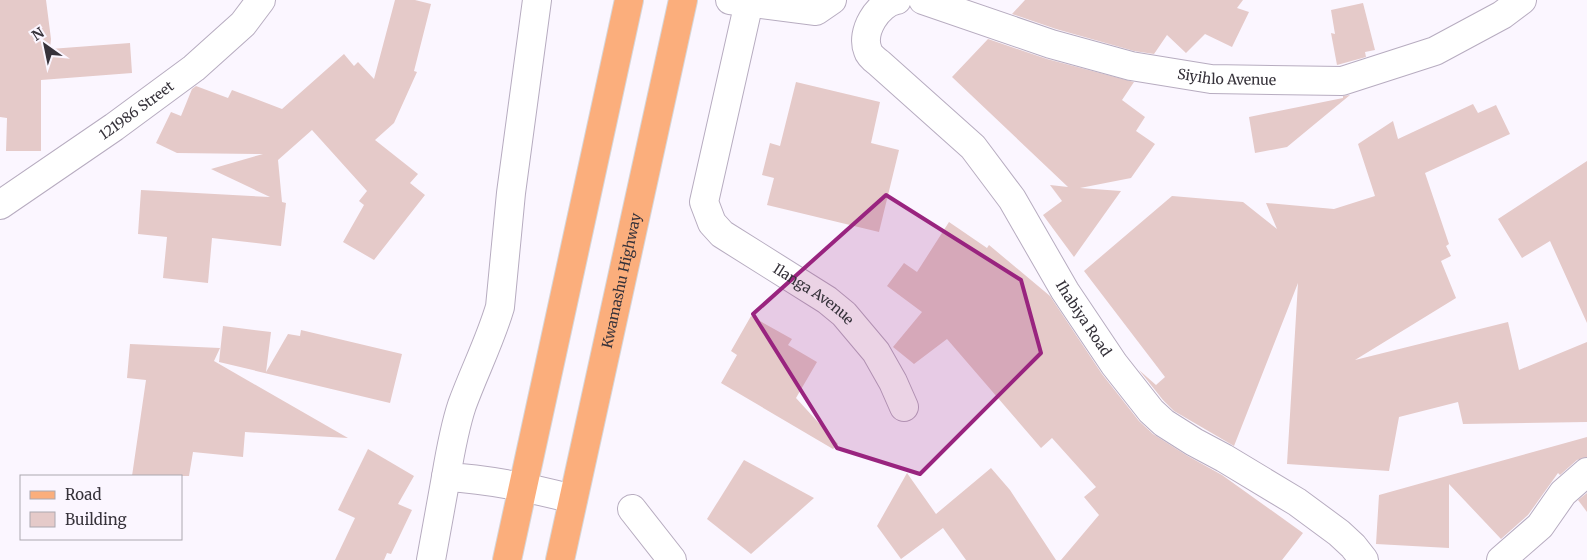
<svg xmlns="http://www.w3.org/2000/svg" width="1587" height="560" font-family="Merriweather,serif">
	<rect width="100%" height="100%" fill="#fbf6ff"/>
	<!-- building -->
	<g fill="#e5cac9">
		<polygon points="0,0 46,0 51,39 50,49 130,43 132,73 41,80 41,151 6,151 7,118 0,117"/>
		<polygon points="395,0 415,0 431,4 414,71 417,72 394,123 375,140 418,174 410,183 425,195 374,260 343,242 364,205 359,201 367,191 312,130 278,160 282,202 286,203 281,246 212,238 208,283 163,278 167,237 138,234 141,190 270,197 211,169 263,154 177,153 156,143 171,112 181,116 192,89 196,86 228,98 232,90 282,109 344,54 354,66 358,62 374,79"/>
		<polygon points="1025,0 1243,0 1237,8 1249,12 1232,47 1205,34 1186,53 1167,35 1154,54 1134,51 1056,29 1012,14"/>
		<polygon points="1363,3 1375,50 1365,52 1366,57 1337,65 1331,33 1335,34 1331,10"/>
		<polygon points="988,39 1047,59 1134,82 1122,100 1145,117 1136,131 1155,144 1131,178 1080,188 1121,191 1074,257 1043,215 1062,201 1050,185 1068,187 952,77"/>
		<polygon points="796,82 880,102 871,143 899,150 879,232 767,205 774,178 762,175 770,143 780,146"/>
		<polygon points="1350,95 1287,147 1255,153 1249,117 1343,98 1343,96"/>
		<polygon points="1473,104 1478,113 1496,105 1510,134 1425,173 1449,244 1446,246 1451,256 1441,261 1456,298 1355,360 1508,322 1519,370 1587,342 1587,422 1463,424 1458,402 1399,417 1389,471 1287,464 1298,283 1234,446 1174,411 1163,400 1139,370 1156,385 1165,377 1084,271 1172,196 1243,202 1277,229 1266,203 1334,209 1375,196 1358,144 1393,121 1398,139"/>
		<polygon points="1587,161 1587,323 1550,241 1522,258 1498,219"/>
		<polygon points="949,222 987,248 989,245 1050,296 1102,374 1139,421 1153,434 1186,455 1222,475 1303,533 1282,560 1061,560 1099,515 1084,497 1096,487 1052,438 1041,448 947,339 914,364 893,347 922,312 887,286 904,263 917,272"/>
		<polygon points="751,316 792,339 788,345 817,362 796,398 838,444 833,449 721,383 737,355 731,351"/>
		<polygon points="223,326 271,332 266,372 288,334 300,336 301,330 402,354 390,403 219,362"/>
		<polygon points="130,344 220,348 214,361 348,438 245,432 243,457 193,452 189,476 132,476 146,380 127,378"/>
		<polygon points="1587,437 1587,457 1577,460 1560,475 1558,473 1528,515 1501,539 1449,484 1449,548 1376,544 1379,495"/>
		<polygon points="368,449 414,476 398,504 412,510 391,554 387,553 384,560 335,560 355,518 338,510"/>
		<polygon points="744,460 814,498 751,554 707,519"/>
		<polygon points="991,468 1010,490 1056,560 966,560 943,528 901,559 877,526 907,473 936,514"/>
		<polygon points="1587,493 1587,512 1578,500"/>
	</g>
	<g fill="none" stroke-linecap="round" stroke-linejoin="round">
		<!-- street casing -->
		<g stroke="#b7acc0" stroke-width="30">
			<g id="street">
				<path d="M537 0 511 193 500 307C490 341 474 372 462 405 454 429 450 453 446 477 490 479 531 488 573 499"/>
				<path id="s1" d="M897 0C878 3 860 32 868 51 869 55 875 60 879 63L973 147 1012 199 1065 291 1114 364 1151 411 1164 423 1194 442 1224 458 1297 502 1339 533 1353 546 1364 560"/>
				<path id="s2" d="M923 0 1051 44 1131 66 1211 79 1342 81 1435 51 1502 15 1522 0"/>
				<path id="s3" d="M749 2 704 202 712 223 722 234 827 300 844 314 876 352 893 382 904 407"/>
				<path id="s4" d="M0 205 114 127 194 68 243 24 261 0"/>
				<polyline points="632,509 672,560"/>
				<polyline points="431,560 446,477"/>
				<polyline points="1501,560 1540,526 1563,493 1587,472"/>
			</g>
		</g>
		<!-- secondary casing -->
		<g stroke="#b7acc0" stroke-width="30">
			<polyline id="secondary" points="730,0 816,11 832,0"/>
		</g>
		<!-- primary casing -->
		<g stroke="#d7d6d8" stroke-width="30">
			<g id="primary">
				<polyline points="507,560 629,0"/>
				<path id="s5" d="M560 560 683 0"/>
			</g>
		</g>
		<!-- street -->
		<use href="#street" stroke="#fff" stroke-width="28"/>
		<!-- secondary -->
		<use href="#secondary" stroke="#fff" stroke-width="28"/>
		<!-- primary -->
		<use href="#primary" stroke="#fbae7c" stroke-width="28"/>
	</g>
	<!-- marked area -->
	<path fill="#99247f" fill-opacity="0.2" stroke="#99247f" stroke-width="4" stroke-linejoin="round" d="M886 195 1021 280 1041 353 920 474 837 448 753 314Z"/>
	<g text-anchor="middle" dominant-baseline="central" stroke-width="4" stroke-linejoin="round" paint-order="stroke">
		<!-- street labels -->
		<g font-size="14" fill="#36323a" stroke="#fbf6ff">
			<text stroke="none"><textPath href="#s2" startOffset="315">Siyihlo Avenue</textPath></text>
			<text stroke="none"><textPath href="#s4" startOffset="166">121986 Street</textPath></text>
			<text stroke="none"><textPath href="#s5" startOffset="286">Kwamashu Highway</textPath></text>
			<text stroke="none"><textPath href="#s3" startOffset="352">Ilanga Avenue</textPath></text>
			<text stroke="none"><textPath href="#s1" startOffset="412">Ihabiya Road</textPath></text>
		</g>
	</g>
	<!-- legend -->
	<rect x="20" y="475" width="162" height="65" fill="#fbf6ff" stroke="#aca8b0"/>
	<rect x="30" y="491" width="25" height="8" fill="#fbae7c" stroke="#aca8b0"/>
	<text x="65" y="500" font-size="15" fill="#36323a">Road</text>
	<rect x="30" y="512" width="25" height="15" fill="#e5cac9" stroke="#aca8b0"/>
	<text x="65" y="525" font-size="15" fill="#36323a">Building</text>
	<!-- north arrow -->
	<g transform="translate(45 45) rotate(327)" stroke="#fbf6ff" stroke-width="4" paint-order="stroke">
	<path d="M0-4L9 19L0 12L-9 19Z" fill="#36323a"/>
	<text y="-8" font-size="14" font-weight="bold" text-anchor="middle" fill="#36323a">N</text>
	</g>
</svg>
